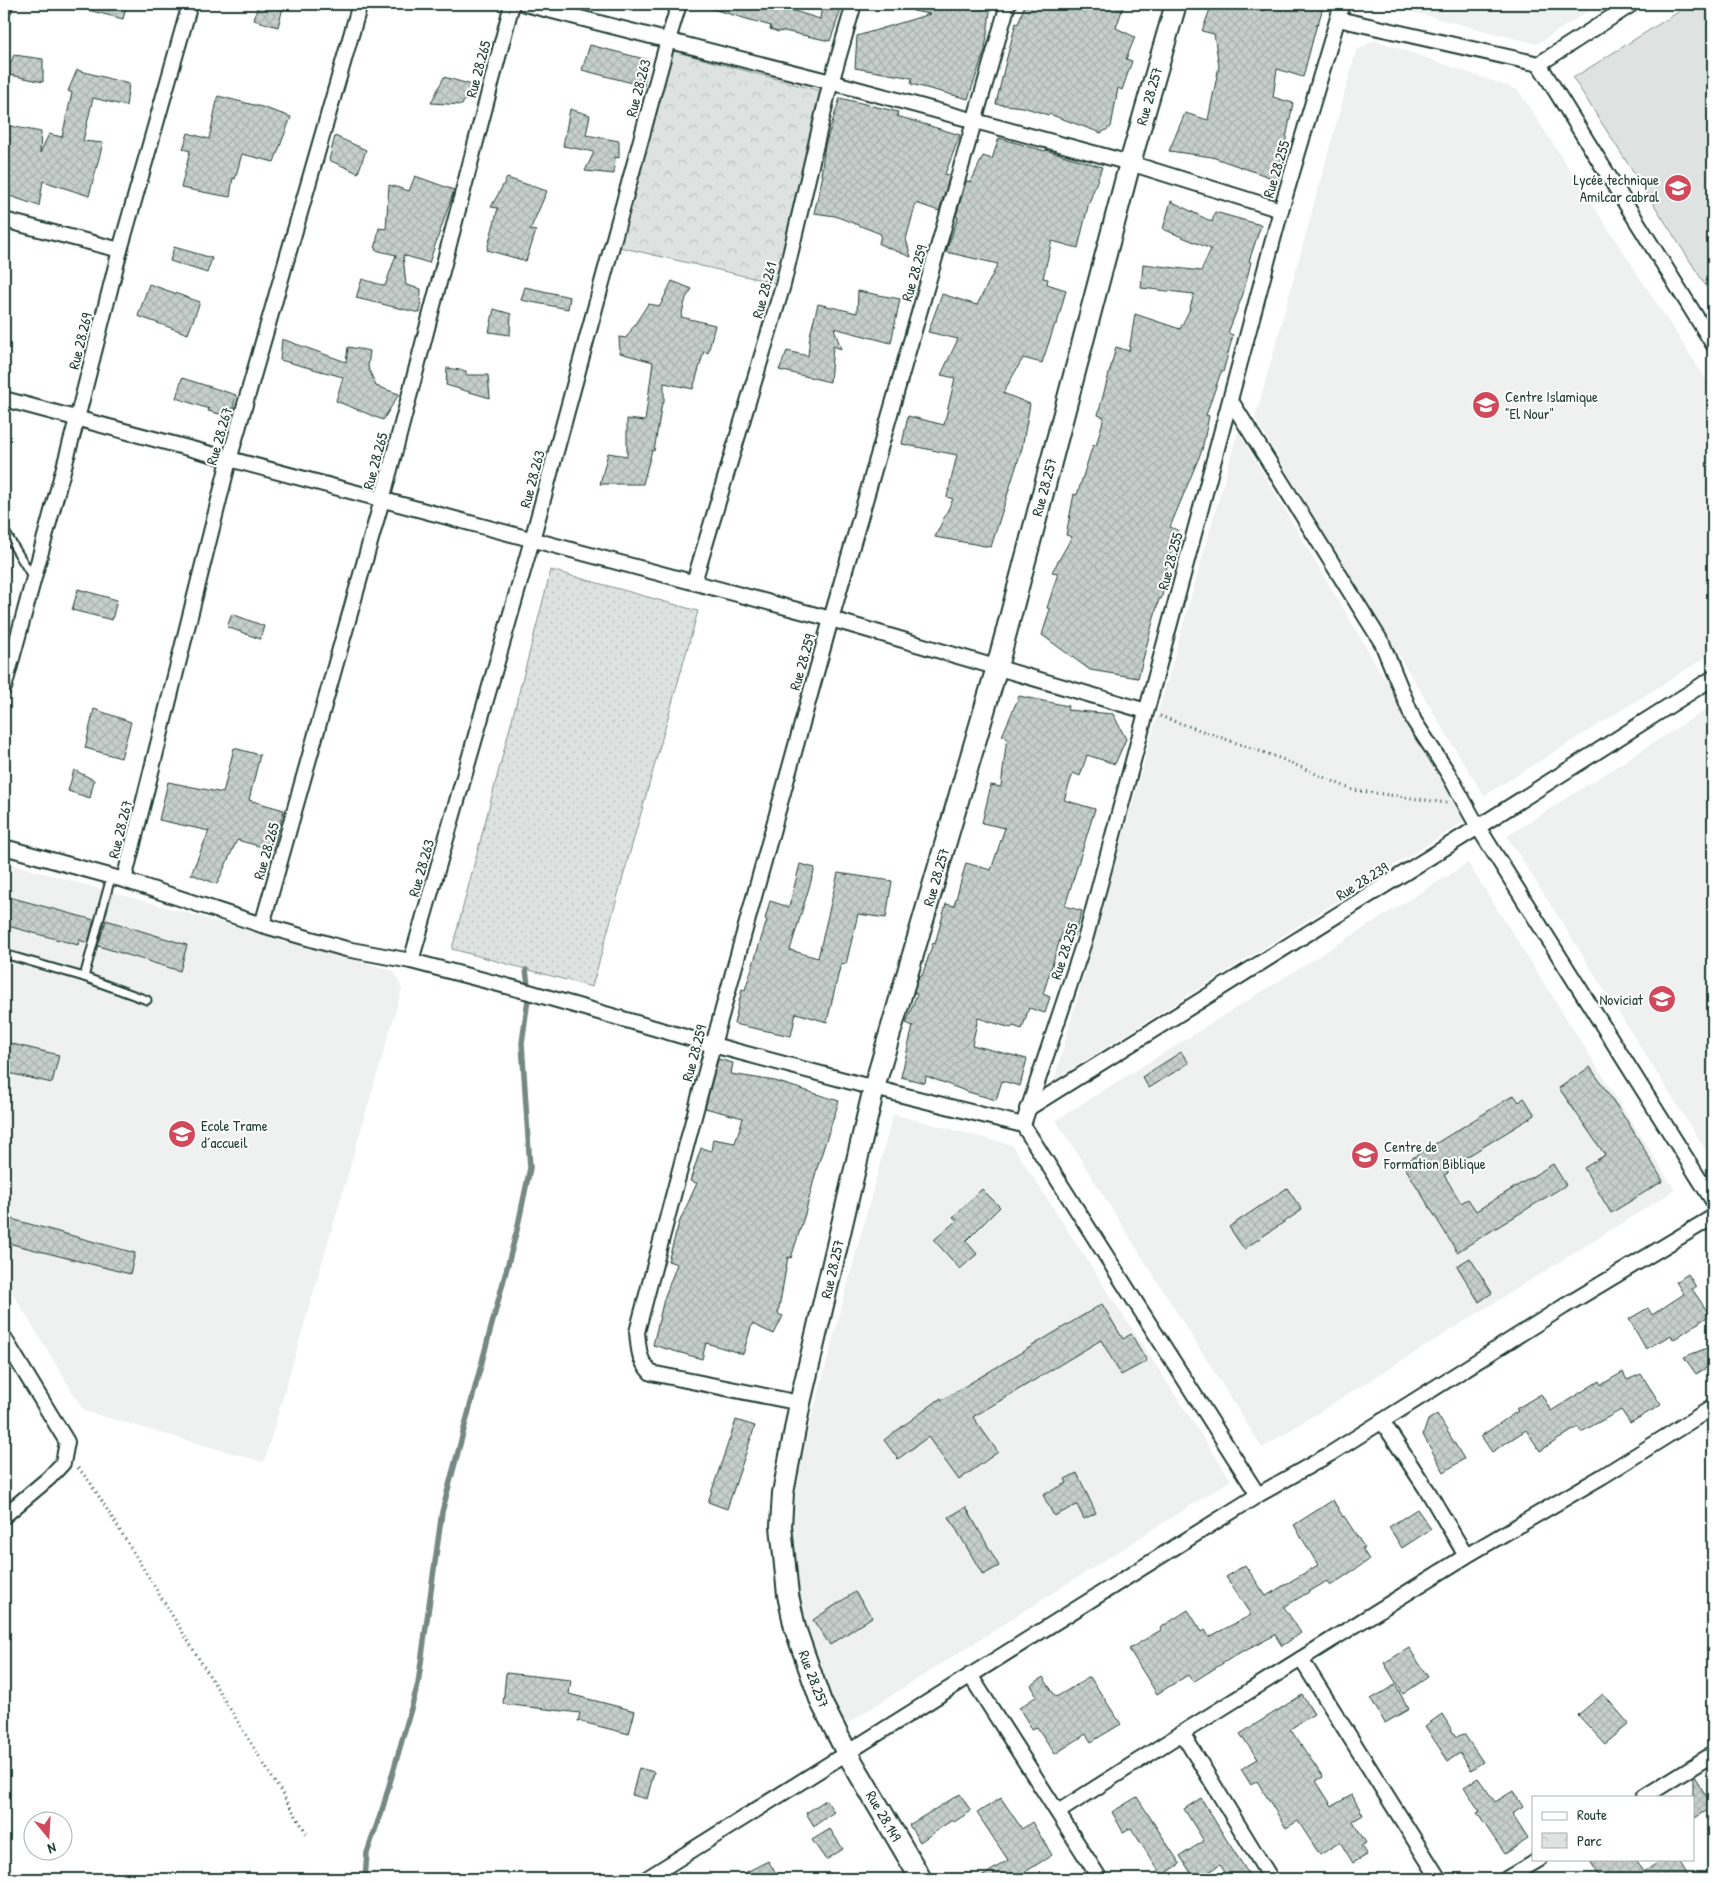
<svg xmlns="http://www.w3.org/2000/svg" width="1717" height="1883" font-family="'Patrick Hand',sans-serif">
	<defs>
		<pattern id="grass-dots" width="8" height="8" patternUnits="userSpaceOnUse" patternTransform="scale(1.25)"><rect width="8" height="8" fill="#dee3e2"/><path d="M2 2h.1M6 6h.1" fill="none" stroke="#bec4c2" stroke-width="1.8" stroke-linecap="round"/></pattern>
		<pattern id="park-crowns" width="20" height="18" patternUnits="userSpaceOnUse" patternTransform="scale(1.25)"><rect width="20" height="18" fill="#dee3e2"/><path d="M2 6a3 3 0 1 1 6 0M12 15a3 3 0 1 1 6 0" fill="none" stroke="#bec4c2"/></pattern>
		<pattern id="building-cross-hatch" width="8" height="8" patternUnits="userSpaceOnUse" patternTransform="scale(1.25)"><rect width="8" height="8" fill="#c7cfcc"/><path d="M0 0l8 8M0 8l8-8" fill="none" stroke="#aab3b0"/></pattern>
	</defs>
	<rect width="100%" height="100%" fill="#fff"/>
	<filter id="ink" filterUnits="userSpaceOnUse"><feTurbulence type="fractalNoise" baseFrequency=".02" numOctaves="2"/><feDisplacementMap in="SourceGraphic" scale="10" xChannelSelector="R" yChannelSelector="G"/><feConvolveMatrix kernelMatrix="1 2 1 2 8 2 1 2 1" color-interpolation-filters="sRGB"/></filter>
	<g filter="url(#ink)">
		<!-- built -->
		<g fill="#eef1f0">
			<polygon points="1381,4 1600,4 1537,44"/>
			<polygon points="1375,40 1518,90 1713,390 1713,653 1484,796 1255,419 1356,51"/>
			<polygon points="1238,431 1468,819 1054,1080"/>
			<polygon points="1713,705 1713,1162 1507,836"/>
			<polygon points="4,862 394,971 402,989 264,1462 84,1411 4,1279"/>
			<polygon points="1468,863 1675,1190 1262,1448 1056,1120"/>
			<polygon points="893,1114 1012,1145 1231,1480 845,1725 819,1677 806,1636 796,1592 789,1545 802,1455"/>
		</g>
		<!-- grass -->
		<polygon fill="url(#grass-dots)" stroke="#7e908b" points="551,570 698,611 592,987 452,949"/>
		<!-- park -->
		<polygon fill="url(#park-crowns)" stroke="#7e908b" points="673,51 828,93 783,285 611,245"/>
		<!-- pitch -->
		<polygon fill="#dee3e2" stroke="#7e908b" points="1691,4 1713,4 1713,297 1573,78"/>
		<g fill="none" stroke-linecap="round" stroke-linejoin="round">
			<!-- stream -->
			<polyline stroke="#758883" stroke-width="5.5" points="365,1879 367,1853 383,1807 418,1684 442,1512 517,1230 530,1168 522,1043 529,992 526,970"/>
		</g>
		<!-- building -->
		<g fill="url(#building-cross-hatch)" stroke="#1f3d34">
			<polygon points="85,4 127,4 123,19 84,9"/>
			<polygon points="258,4 284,4 278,27 254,20"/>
			<polygon points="709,4 772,4 820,19 822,4 843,4 830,41 784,31 778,32 770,29 771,26 709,8"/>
			<polygon points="914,4 991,4 985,50 968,99 911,84 912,78 855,68 857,36 930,14 913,11"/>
			<polygon points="1025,4 1124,4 1116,28 1135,37 1126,59 1132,61 1122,90 1118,88 1111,127 1101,133 1049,114 1048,115 1023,107 996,104 1005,65 1016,23 1018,24"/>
			<polygon points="1212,4 1234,4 1265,11 1268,4 1324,4 1318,24 1317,24 1303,77 1277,69 1273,97 1293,103 1278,180 1212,157 1169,151 1185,113 1208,120 1219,66 1214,34 1202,31"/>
			<polygon points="590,45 648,60 644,86 582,70"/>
			<polygon points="14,55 43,59 43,82 6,74"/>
			<polygon points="77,70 129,84 126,106 93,98 83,141 103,143 89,196 43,181 39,206 4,194 5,125 41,132 40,153 49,134 62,137 72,93 68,91"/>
			<polygon points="444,77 472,85 462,105 431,103"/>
			<polygon points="218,96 262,107 291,117 274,162 242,154 235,179 233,178 230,197 181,188 190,151 183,149 188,133 209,139"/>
			<polygon points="840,98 898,112 897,116 960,135 945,174 950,176 939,211 916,203 906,239 911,257 879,244 881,234 835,216 814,213 823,175 821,175 825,145"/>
			<polygon points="570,109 590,115 586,135 619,141 619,158 615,157 614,174 585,171 594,152 563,146"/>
			<polygon points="335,136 366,150 358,173 329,160"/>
			<polygon points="999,138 1045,151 1046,150 1102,167 1088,206 1078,248 1052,241 1043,278 1048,279 1047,284 1066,290 1057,324 1055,324 1042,363 1023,358 1003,393 1030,404 1022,448 991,547 935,537 953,499 947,497 957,455 902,444 908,416 944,425 955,378 941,375 958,339 928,332 942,294 977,305 998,264 946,252 958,217 956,216 966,181 971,182 983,156 992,159"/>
			<polygon points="415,176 454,190 429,263 403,255 406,285 421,289 420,313 356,298 362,279 385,286 396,255 375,250 379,228 386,229 389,185 409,191"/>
			<polygon points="507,178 547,191 530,230 536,231 526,261 487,250 498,208 491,207"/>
			<polygon points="1171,201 1212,222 1215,212 1261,225 1249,261 1251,262 1243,294 1228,333 1233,335 1223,372 1221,372 1206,415 1209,416 1202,450 1170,527 1178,530 1166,570 1169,571 1161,599 1159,599 1138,678 1090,670 1042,635 1050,609 1047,608 1058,573 1052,572 1072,537 1066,535 1074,494 1077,495 1093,445 1096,446 1104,417 1098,415 1116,347 1129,351 1135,314 1180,329 1189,311 1194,294 1141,288 1143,264 1201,271 1211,249 1163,229"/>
			<polygon points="174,247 212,258 207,273 170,261"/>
			<polygon points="672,281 692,289 686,298 681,317 715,325 708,353 704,351 693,389 664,383 664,403 662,403 654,451 652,450 643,484 600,484 608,453 627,456 627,419 645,421 653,362 620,353 619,337 626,338 648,304 660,306"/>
			<polygon points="149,284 200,302 188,334 138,316"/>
			<polygon points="525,287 570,297 568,309 521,300"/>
			<polygon points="858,291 900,299 891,343 834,328 841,349 833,346 830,382 779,370 787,351 808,356 810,335 818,304 857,313"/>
			<polygon points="494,309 511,314 510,335 489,332"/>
			<polygon points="282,339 346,362 348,347 370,351 368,367 376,386 399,394 383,420 336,401 343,377 280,360"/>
			<polygon points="447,368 466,371 466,375 488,375 490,398 446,385"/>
			<polygon points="182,378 236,395 231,417 208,411 209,409 176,398"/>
			<polygon points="78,589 117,600 112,620 72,610"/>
			<polygon points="232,614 264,626 260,639 227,627"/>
			<polygon points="1019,696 1068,706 1067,710 1113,714 1126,739 1115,764 1087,755 1080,776 1073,773 1064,800 1095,809 1065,906 1082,911 1074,936 1062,933 1043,994 1050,997 1045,1013 1029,1008 1022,1029 1013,1026 1011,1028 978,1018 972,1045 1027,1059 1020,1086 1002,1081 996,1100 968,1092 926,1076 925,1083 901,1077 913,1026 906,1023 917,994 914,993 919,975 922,976 933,943 935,944 946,904 954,906 966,863 991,870 1005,828 982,823 991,785 1001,787 1007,737 1002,736"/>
			<polygon points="94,709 131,722 121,758 85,748"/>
			<polygon points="234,748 260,755 249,800 284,810 273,850 237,840 217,884 191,874 209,831 159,820 168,782 223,793"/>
			<polygon points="74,770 94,780 90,798 68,791"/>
			<polygon points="800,864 815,868 790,950 818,958 838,873 892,881 886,918 858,914 846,964 841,963 827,1022 796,1013 791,1036 734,1024 742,989 745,990 767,920 765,919 770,901 789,907"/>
			<polygon points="9,897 94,920 88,943 79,940 78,945 4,925 4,916"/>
			<polygon points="106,920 187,945 180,971 98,946"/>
			<polygon points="4,1042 59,1055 52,1083 4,1072"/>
			<polygon points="1181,1052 1189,1063 1149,1088 1142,1077"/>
			<polygon points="718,1059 733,1063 731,1074 775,1081 839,1101 817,1168 805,1214 791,1258 788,1257 778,1314 783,1316 774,1334 752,1324 743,1354 706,1343 702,1359 653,1345 664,1299 677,1264 668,1261 679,1223 697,1183 690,1181 701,1148 711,1151 713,1139 735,1143 743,1118 705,1108"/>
			<polygon points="1590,1067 1629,1124 1663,1181 1611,1213 1584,1168 1605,1155 1559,1088"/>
			<polygon points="1514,1095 1519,1102 1524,1098 1535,1115 1447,1169 1448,1173 1444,1175 1461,1203 1468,1199 1476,1211 1553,1164 1566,1185 1457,1252 1403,1164"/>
			<polygon points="1287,1188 1302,1210 1244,1249 1229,1227"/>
			<polygon points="982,1189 1000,1207 966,1241 977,1254 960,1269 934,1240 957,1220 953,1217"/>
			<polygon points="4,1217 135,1253 130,1274 4,1242"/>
			<polygon points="1470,1258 1492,1293 1479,1302 1457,1266"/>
			<polygon points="1688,1274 1696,1287 1692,1289 1710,1315 1673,1340 1671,1335 1646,1349 1629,1319 1648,1308 1652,1315 1684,1294 1676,1282"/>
			<polygon points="1102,1304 1123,1339 1131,1334 1147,1361 1121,1375 1101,1340 973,1417 998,1452 959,1480 928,1437 898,1459 884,1440 941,1398 942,1400"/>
			<polygon points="1707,1348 1713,1360 1713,1364 1696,1374 1684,1357"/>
			<polygon points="1623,1372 1627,1380 1641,1374 1661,1405 1630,1423 1621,1410 1581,1432 1578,1427 1540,1451 1526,1430 1492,1452 1481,1436 1518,1411 1516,1409 1541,1394 1551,1411 1599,1381 1601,1385"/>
			<polygon points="1437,1414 1464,1459 1444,1472 1423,1435 1428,1420"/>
			<polygon points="736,1420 755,1426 727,1509 708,1502"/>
			<polygon points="1077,1473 1096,1513 1084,1519 1077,1505 1054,1516 1043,1495 1067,1483 1065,1479"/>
			<polygon points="1333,1500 1343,1517 1344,1516 1364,1547 1362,1548 1369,1560 1330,1586 1327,1581 1284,1607 1301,1633 1282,1646 1275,1635 1245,1651 1244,1650 1193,1682 1188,1675 1157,1694 1129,1649 1161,1630 1160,1628 1188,1610 1202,1632 1205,1630 1209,1637 1251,1615 1226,1577 1245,1565 1266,1596 1318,1565 1294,1525"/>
			<polygon points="966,1507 999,1566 983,1575 949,1517"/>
			<polygon points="1417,1509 1431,1529 1402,1548 1389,1527"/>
			<polygon points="855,1592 872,1617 830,1645 813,1620"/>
			<polygon points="1409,1648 1428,1677 1403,1694 1384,1663"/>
			<polygon points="506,1673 571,1680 569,1694 635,1711 629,1734 578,1721 580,1713 503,1704"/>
			<polygon points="1043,1677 1056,1697 1090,1677 1121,1724 1091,1742 1086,1734 1055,1754 1037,1727 1032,1729 1019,1708 1037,1696 1031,1685"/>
			<polygon points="1395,1685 1409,1709 1385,1723 1371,1699"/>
			<polygon points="1603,1694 1629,1724 1605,1744 1578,1715"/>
			<polygon points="1302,1695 1314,1714 1290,1729 1323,1777 1316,1781 1332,1806 1352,1795 1363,1815 1353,1821 1366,1843 1361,1846 1367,1855 1353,1863 1340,1842 1320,1855 1298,1821 1286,1828 1257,1781 1251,1785 1241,1769 1258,1759 1240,1734"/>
			<polygon points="1442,1714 1456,1737 1464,1734 1483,1762 1471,1770 1460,1753 1448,1761 1425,1726"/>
			<polygon points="639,1768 654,1772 647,1799 632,1795"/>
			<polygon points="1694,1776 1713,1807 1693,1819 1693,1777"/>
			<polygon points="1478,1778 1495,1802 1513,1791 1523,1807 1512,1814 1528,1839 1505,1854 1477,1813 1480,1812 1464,1787"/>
			<polygon points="960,1794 971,1811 954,1822 952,1820 920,1842 909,1825"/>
			<polygon points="1137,1797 1180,1864 1162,1876 1131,1828 1123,1832 1112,1812"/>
			<polygon points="1001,1798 1022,1829 1032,1822 1052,1855 1014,1879 978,1879 1008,1860 977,1813"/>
			<polygon points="1201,1798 1226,1839 1252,1879 1230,1879 1220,1865 1198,1879 1195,1879 1180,1856 1204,1841 1184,1809"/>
			<polygon points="826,1800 834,1812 814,1826 806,1813"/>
			<polygon points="830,1829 843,1849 826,1860 812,1840"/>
			<polygon points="1589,1859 1636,1859 1644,1872 1663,1859 1678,1859 1690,1879 1601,1879"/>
			<polygon points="768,1861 780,1879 733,1879"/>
		</g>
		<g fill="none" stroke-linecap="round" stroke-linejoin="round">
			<!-- lane casing -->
			<g stroke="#1f3d34" stroke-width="11">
				<g id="lane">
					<polyline points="4,530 33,578"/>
					<polyline points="4,954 84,977 147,1000"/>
					<polyline points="84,977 111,877"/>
				</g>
			</g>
			<!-- street casing -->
			<g stroke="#1f3d34" stroke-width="18">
				<g id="street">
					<polyline points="525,4 831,82 1130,163 1281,210"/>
					<polyline points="4,8 5,4"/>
					<polyline points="1338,19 1539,64 1632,4"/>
					<polyline points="1539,64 1713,344"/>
					<polyline points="4,220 120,250"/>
					<polyline points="4,399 831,619 1146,711"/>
					<polyline points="1231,401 1382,643 1414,721 1448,773 1478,827 1713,1201"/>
					<polyline points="694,582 783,285 828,93 854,4"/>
					<polyline points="4,688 77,419 120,250 190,4"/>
					<polyline points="4,847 124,880 262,925 346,949 411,961 529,992 713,1045 874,1088 1023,1125 1258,1495"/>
					<polyline points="124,880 229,460 360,4"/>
					<polyline points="262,925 382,500 512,4"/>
					<polyline points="411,961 532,540 668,40 679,4"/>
					<polyline points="1027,1109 1478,827 1713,678"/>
					<polyline points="1023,1125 1086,936 1281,210 1342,4"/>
					<polyline points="4,1338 67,1442 63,1463 49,1478 4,1516"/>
					<path d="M800 1403 651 1373C638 1359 639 1350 637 1332L713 1045 831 619 1008 4"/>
					<polyline points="1382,1421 1429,1493 1466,1556"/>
					<polyline points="1301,1659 1439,1879"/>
					<polyline points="970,1675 1100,1879"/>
					<polyline points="1182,1733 1271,1879"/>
					<polyline points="1644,1797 1713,1754"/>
					<polyline points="1058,1812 1182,1733 1466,1556 1603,1476 1713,1407"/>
					<polyline points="646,1879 1258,1495 1330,1454 1563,1307 1713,1217"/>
					<polyline points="1506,1879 1540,1859"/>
				</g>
			</g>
			<!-- secondary casing -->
			<g stroke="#1f3d34" stroke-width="24">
				<polyline id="secondary" points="921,1879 847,1753 821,1702 795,1628 788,1595 781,1526 783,1493 800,1403 874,1088 997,667 1130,163 1176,4"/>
			</g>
			<!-- path -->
			<g stroke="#1f3d34" stroke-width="3" stroke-dasharray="1 4" stroke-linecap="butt">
				<polyline points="1160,716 1282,759 1353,790 1447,803"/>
				<polyline points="78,1468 90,1482 307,1834"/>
			</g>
			<!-- lane -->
			<use href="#lane" stroke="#fff" stroke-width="7"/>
			<!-- street -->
			<use href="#street" stroke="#fff" stroke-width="14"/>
			<!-- secondary -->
			<use href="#secondary" stroke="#fff" stroke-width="20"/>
		</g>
	</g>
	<!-- icons -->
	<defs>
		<g id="school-disc" transform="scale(1.4375)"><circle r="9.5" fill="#d1495b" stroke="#fff"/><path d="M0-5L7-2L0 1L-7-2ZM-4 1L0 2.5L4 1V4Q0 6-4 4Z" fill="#fff"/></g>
	</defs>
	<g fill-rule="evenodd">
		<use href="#school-disc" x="1678" y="188"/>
		<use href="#school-disc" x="1486" y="405"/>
		<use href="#school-disc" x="1662" y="999"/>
		<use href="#school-disc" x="182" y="1134"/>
		<use href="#school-disc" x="1365" y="1155"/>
	</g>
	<g text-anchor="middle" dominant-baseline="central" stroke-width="4" stroke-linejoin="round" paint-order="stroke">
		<!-- street labels -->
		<g font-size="15" fill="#1f3d34" stroke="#fff">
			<text transform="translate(478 69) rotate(-75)">Rue 28.265</text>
			<text transform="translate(638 88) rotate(-75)">Rue 28.263</text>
			<text transform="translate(1149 96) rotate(-74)">Rue 28.257</text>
			<text transform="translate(1276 169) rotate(-73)">Rue 28.255</text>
			<text transform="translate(914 273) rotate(-74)">Rue 28.259</text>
			<text transform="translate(764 290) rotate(-75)">Rue 28.261</text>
			<text transform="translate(80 341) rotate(-76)">Rue 28.269</text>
			<text transform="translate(219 436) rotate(-74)">Rue 28.267</text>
			<text transform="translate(375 461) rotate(-75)">Rue 28.265</text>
			<text transform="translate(532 479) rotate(-75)">Rue 28.263</text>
			<text transform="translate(1044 487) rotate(-75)">Rue 28.257</text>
			<text transform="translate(1170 561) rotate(-75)">Rue 28.255</text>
			<text transform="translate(802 662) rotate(-74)">Rue 28.259</text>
			<text transform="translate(120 829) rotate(-76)">Rue 28.267</text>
			<text transform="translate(266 851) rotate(-74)">Rue 28.265</text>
			<text transform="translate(421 868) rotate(-74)">Rue 28.263</text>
			<text transform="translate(936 877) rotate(-74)">Rue 28.257</text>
			<text transform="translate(1362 881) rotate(-32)">Rue 28.239</text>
			<text transform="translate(1064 951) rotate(-72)">Rue 28.255</text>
			<text transform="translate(694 1053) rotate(-75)">Rue 28.259</text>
			<text transform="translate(832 1269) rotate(-77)">Rue 28.257</text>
			<text transform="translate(814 1679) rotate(69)">Rue 28.257</text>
			<text transform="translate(884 1816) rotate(60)">Rue 28.149</text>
		</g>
		<!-- poi labels -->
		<g font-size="15" fill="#1f3d34" stroke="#fff" text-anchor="start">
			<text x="1659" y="179" text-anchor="end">Lycée technique<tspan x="1659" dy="17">Amilcar cabral</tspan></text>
			<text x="1505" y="396">Centre Islamique<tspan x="1505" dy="17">"El Nour"</tspan></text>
			<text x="1643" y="999" text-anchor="end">Noviciat</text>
			<text x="201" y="1125">Ecole Trame<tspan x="201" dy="17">d´accueil</tspan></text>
			<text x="1384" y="1146">Centre de<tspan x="1384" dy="17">Formation Biblique</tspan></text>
		</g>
	</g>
	<!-- margin -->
	<rect width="1717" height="1883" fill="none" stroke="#fff" stroke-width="20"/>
	<rect x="10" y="10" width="1697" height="1863" fill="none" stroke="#1f3d34" stroke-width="2" filter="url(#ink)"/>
	<!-- legend -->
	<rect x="1532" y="1796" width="162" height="65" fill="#ffffff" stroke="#a5b1ae"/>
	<rect x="1542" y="1812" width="25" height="8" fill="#ffffff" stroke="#a5b1ae"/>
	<text x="1577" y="1820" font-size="15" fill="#1f3d34">Route</text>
	<rect x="1542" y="1833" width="25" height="15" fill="url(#park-crowns)" stroke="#a5b1ae"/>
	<text x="1577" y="1846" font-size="15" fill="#1f3d34">Parc</text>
	<!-- north arrow -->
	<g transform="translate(48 1836) rotate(162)"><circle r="24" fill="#ffffff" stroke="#a5b1ae"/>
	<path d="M0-4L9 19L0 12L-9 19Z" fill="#d1495b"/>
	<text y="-8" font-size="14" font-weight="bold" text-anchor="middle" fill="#1f3d34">N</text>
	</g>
</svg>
